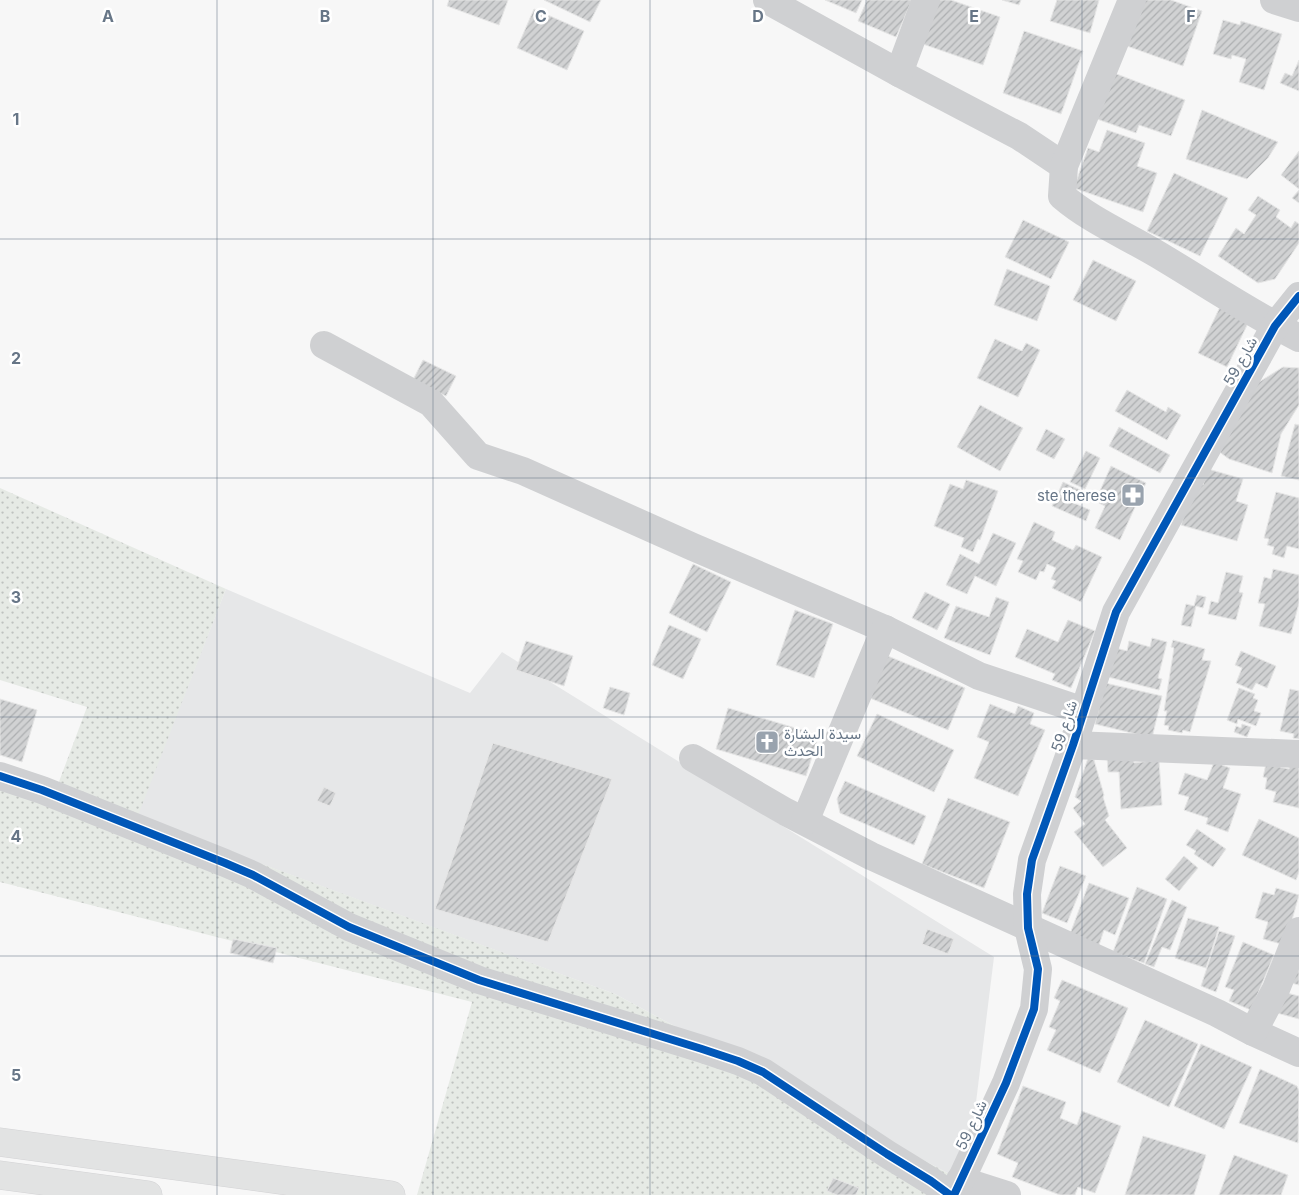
<svg xmlns="http://www.w3.org/2000/svg" width="1299" height="1195" font-family="Inter,Vazirmatn,sans-serif">
	<defs>
		<pattern id="grass-dots" width="8" height="8" patternUnits="userSpaceOnUse" patternTransform="scale(1.25)"><rect width="8" height="8" fill="#e6eae5"/><path d="M2 2h.1M6 6h.1" fill="none" stroke="#bec2bf" stroke-width="1.8" stroke-linecap="round"/></pattern>
		<pattern id="building-hatch" width="6" height="6" patternUnits="userSpaceOnUse" patternTransform="scale(1.25)"><rect width="6" height="6" fill="#d1d2d3"/><path d="M-1 1l2-2M0 6l6-6M5 7l2-2" fill="none" stroke="#adafb1"/></pattern>
	</defs>
	<rect width="100%" height="100%" fill="#f7f7f7"/>
	<!-- built -->
	<polygon fill="#e6e7e8" points="226,589 470,693 502,652 994,957 966,1183 615,994 136,818"/>
	<!-- grass -->
	<polygon fill="url(#grass-dots)" points="0,488 226,589 137,818 615,994 966,1183 964,1195 417,1195 472,1002 0,882 0,778 54,795 87,707 0,680"/>
	<!-- building -->
	<g fill="url(#building-hatch)" stroke="#e6e6e6">
		<polygon points="449,0 508,0 499,25 447,6"/>
		<polygon points="544,0 601,0 590,22"/>
		<polygon points="825,0 862,0 856,13"/>
		<polygon points="867,0 912,0 896,37 858,21"/>
		<polygon points="935,0 951,0 1000,17 983,65 920,43"/>
		<polygon points="1002,0 1021,0 1019,5"/>
		<polygon points="1057,0 1099,0 1090,33 1050,21"/>
		<polygon points="1144,0 1171,0 1202,11 1183,66 1127,46"/>
		<polygon points="534,9 584,31 567,70 517,48"/>
		<polygon points="1223,20 1240,25 1241,21 1282,34 1264,90 1239,82 1246,59 1232,55 1231,59 1213,54"/>
		<polygon points="1024,31 1083,51 1061,114 1003,93"/>
		<polygon points="1299,60 1299,91 1280,83 1285,73 1292,76"/>
		<polygon points="1114,73 1185,100 1171,136 1139,125 1136,133 1097,119"/>
		<polygon points="1202,110 1278,142 1268,158 1247,179 1186,159"/>
		<polygon points="1107,130 1145,143 1137,166 1157,173 1143,212 1074,188 1088,148 1099,152"/>
		<polygon points="1299,151 1299,189 1281,175"/>
		<polygon points="1174,173 1228,198 1200,256 1147,231"/>
		<polygon points="1299,190 1299,203 1292,198"/>
		<polygon points="1258,196 1280,210 1276,217 1291,228 1295,221 1299,224 1299,243 1275,279 1258,283 1218,256 1236,228 1244,234 1256,215 1248,210"/>
		<polygon points="1023,220 1069,242 1051,279 1005,257"/>
		<polygon points="1093,260 1136,281 1116,321 1073,300"/>
		<polygon points="1007,269 1050,286 1037,321 994,305"/>
		<polygon points="1220,307 1249,321 1227,367 1198,353"/>
		<polygon points="995,339 1022,351 1026,343 1040,350 1018,397 977,378"/>
		<polygon points="423,360 456,376 446,396 413,380"/>
		<polygon points="1283,367 1299,368 1299,405 1281,434 1272,473 1229,459 1214,448 1251,387"/>
		<polygon points="1127,390 1166,412 1168,407 1181,415 1167,440 1115,411"/>
		<polygon points="980,405 1023,428 1000,471 957,447"/>
		<polygon points="1295,424 1299,425 1299,480 1281,476"/>
		<polygon points="1119,427 1170,455 1160,473 1109,446"/>
		<polygon points="1046,429 1065,439 1054,459 1036,450"/>
		<polygon points="1086,451 1100,458 1085,489 1070,482"/>
		<polygon points="1111,466 1146,483 1120,540 1095,528 1105,506 1099,503 1103,495 1099,493"/>
		<polygon points="1208,469 1243,479 1236,501 1248,505 1237,541 1181,525 1194,482 1203,485"/>
		<polygon points="966,480 998,491 980,540 978,539 973,552 961,547 964,538 934,526 950,484 963,489"/>
		<polygon points="1063,482 1080,490 1074,503 1090,510 1086,521 1052,506"/>
		<polygon points="1276,492 1299,498 1299,549 1287,546 1284,558 1272,554 1274,547 1267,545 1269,539 1264,538"/>
		<polygon points="1034,522 1055,532 1052,540 1073,550 1076,545 1102,557 1081,602 1052,588 1056,581 1051,579 1056,568 1047,564 1044,572 1040,571 1036,580 1018,572 1023,561 1017,559"/>
		<polygon points="993,533 1016,543 996,586 975,576 967,594 946,585 960,554 979,564"/>
		<polygon points="693,564 731,582 707,632 669,613"/>
		<polygon points="1273,569 1299,575 1299,603 1291,634 1259,626 1265,604 1258,603 1264,577 1271,579"/>
		<polygon points="1226,572 1243,576 1239,592 1243,593 1236,620 1208,614 1211,601 1218,603"/>
		<polygon points="925,592 950,604 937,630 912,618"/>
		<polygon points="1197,595 1206,597 1203,608 1196,606 1191,627 1181,625 1186,604 1194,606"/>
		<polygon points="996,597 1009,602 990,655 944,638 956,606 989,617"/>
		<polygon points="795,610 833,624 814,678 776,665"/>
		<polygon points="1068,620 1095,631 1071,688 1052,680 1055,674 1015,657 1027,629 1058,642"/>
		<polygon points="669,625 701,639 683,679 652,665"/>
		<polygon points="1152,638 1167,642 1158,678 1162,679 1159,690 1104,676 1112,647 1127,651 1129,641 1150,647"/>
		<polygon points="1173,640 1205,649 1202,660 1211,661 1190,732 1183,730 1182,733 1168,730 1169,726 1164,725 1167,711 1164,711 1174,648 1171,647"/>
		<polygon points="526,641 573,656 564,686 516,670"/>
		<polygon points="1241,651 1276,666 1267,688 1256,683 1252,690 1236,683 1242,668 1235,665"/>
		<polygon points="883,654 965,688 948,730 865,696"/>
		<polygon points="1105,683 1162,696 1152,738 1095,724"/>
		<polygon points="610,687 630,693 624,715 603,708"/>
		<polygon points="1239,688 1255,694 1253,698 1258,700 1254,711 1261,713 1256,726 1238,719 1237,724 1227,720"/>
		<polygon points="1290,689 1299,691 1299,739 1293,738 1294,734 1280,731"/>
		<polygon points="0,699 37,710 22,762 0,755"/>
		<polygon points="990,704 1015,714 1018,706 1034,713 1030,724 1045,730 1018,796 974,778 989,742 977,737"/>
		<polygon points="728,708 819,735 806,776 716,749"/>
		<polygon points="877,714 954,750 934,792 857,756"/>
		<polygon points="1242,724 1251,727 1247,737 1234,732 1236,726 1241,728"/>
		<polygon points="493,743 612,779 548,942 435,909"/>
		<polygon points="1133,754 1134,763 1159,760 1162,805 1121,809 1119,772 1108,772 1107,756"/>
		<polygon points="1292,756 1299,758 1299,808 1273,802 1276,792 1265,789 1267,778 1263,777 1266,764 1289,769"/>
		<polygon points="1088,758 1094,760 1104,795 1103,797 1109,816 1105,820 1127,848 1103,867 1074,832 1085,824 1073,808 1081,801 1075,797"/>
		<polygon points="1214,762 1230,768 1223,788 1241,794 1228,832 1206,824 1208,818 1184,810 1189,797 1178,794 1185,773 1207,780"/>
		<polygon points="845,781 926,816 914,845 840,813 837,799"/>
		<polygon points="324,787 336,793 330,806 317,801"/>
		<polygon points="948,798 1010,822 984,888 922,864"/>
		<polygon points="1259,819 1299,838 1299,872 1296,880 1242,855"/>
		<polygon points="1197,829 1226,849 1213,867 1194,854 1196,851 1186,845"/>
		<polygon points="1184,856 1198,868 1179,891 1165,879"/>
		<polygon points="1060,866 1086,876 1067,923 1042,913"/>
		<polygon points="1089,883 1129,898 1115,935 1104,930 1099,945 1070,934"/>
		<polygon points="1137,887 1167,899 1144,963 1113,952"/>
		<polygon points="1276,888 1299,895 1285,945 1263,939 1268,922 1255,918 1263,892 1274,895"/>
		<polygon points="1172,900 1187,907 1170,950 1162,947 1154,967 1145,964"/>
		<polygon points="1188,918 1219,927 1206,968 1175,958"/>
		<polygon points="927,929 954,939 948,954 922,944"/>
		<polygon points="1219,931 1235,936 1216,992 1201,986"/>
		<polygon points="233,939 277,948 273,963 230,953"/>
		<polygon points="1243,942 1274,955 1251,1010 1229,1001 1234,990 1225,987"/>
		<polygon points="1299,948 1299,985 1287,982"/>
		<polygon points="1062,980 1128,1008 1100,1073 1047,1050 1056,1030 1049,1027 1060,1001 1054,998"/>
		<polygon points="1283,992 1299,996 1299,1019 1277,1013"/>
		<polygon points="1145,1020 1198,1044 1169,1107 1117,1082"/>
		<polygon points="1201,1044 1252,1067 1224,1129 1174,1106"/>
		<polygon points="1260,1069 1297,1086 1299,1091 1298,1143 1239,1123"/>
		<polygon points="1023,1086 1066,1102 1060,1118 1077,1125 1082,1111 1121,1126 1095,1193 1078,1187 1075,1195 1060,1195 1012,1177 1018,1163 997,1154"/>
		<polygon points="1143,1136 1206,1155 1194,1195 1125,1195"/>
		<polygon points="1234,1155 1288,1175 1281,1195 1219,1195"/>
		<polygon points="833,1178 859,1188 856,1195 837,1195 827,1191"/>
	</g>
	<g fill="none" stroke-linecap="round" stroke-linejoin="round">
		<!-- highway casing -->
		<g stroke="#d3d3d5" stroke-width="29">
			<g id="highway">
				<polyline points="0,1142 391,1195"/>
				<polyline points="0,1175 148,1195"/>
			</g>
		</g>
		<!-- minor -->
		<g stroke="#cfd0d2" stroke-width="28">
			<polyline points="767,0 899,73 1019,136 1064,166"/>
			<path d="M1132 0 1064 166 1062 196C1090 220 1125 235 1157 254 1204 282 1250 313 1299 338"/>
			<polyline points="1274,0 1299,8"/>
			<polyline points="899,73 926,0"/>
			<polyline points="324,345 431,403 478,456 523,471 693,547 885,629 979,676 1084,711"/>
			<polyline points="1073,745 1299,754"/>
			<polyline points="693,758 786,812 871,856 1217,1013 1253,1032 1299,1053"/>
			<polyline points="0,776 42,790 225,863 253,875 349,927 479,980 702,1049 738,1061 763,1072 887,1154 931,1181 950,1195"/>
			<polyline points="805,821 885,629"/>
			<polyline points="1253,1032 1276,989 1299,931"/>
			<polyline points="960,1180 1007,1195"/>
			<polyline points="954,1195 1006,1083 1034,1009 1038,969 1028,928 1027,894 1032,860 1073,745 1116,612 1275,326 1299,296"/>
		</g>
		<!-- highway -->
		<use href="#highway" stroke="#e2e3e3" stroke-width="28"/>
		<!-- cycleway casing -->
		<g stroke="#fff" stroke-width="11">
			<g id="cycleway">
				<polyline points="0,776 42,790 225,863 253,875 349,927 479,980 702,1049 738,1061 763,1072 887,1154 931,1181 950,1195"/>
				<polyline points="954,1195 1006,1083 1034,1009 1038,969 1028,928 1027,894 1032,860 1073,745 1116,612 1275,326 1299,296"/>
			</g>
		</g>
		<!-- cycleway -->
		<use href="#cycleway" stroke="#0057b8" stroke-width="8"/>
	</g>
	<!-- grid -->
	<path fill="none" stroke="#677687" stroke-width="1" stroke-opacity="0.55" d="M217 0V1195M433 0V1195M650 0V1195M866 0V1195M1082 0V1195M0 239H1299M0 478H1299M0 717H1299M0 956H1299"/>
	<!-- icons -->
	<defs>
		<g id="pharmacy-square" transform="scale(1.25)"><rect x="-9" y="-9" width="18" height="18" rx="4" fill="#99a3ae" stroke="#fff"/><path d="M-2-6h4v4h4v4h-4v4h-4v-4h-4v-4h4Z" fill="#fff"/></g>
		<g id="church-square" transform="scale(1.25)"><rect x="-9" y="-9" width="18" height="18" rx="4" fill="#99a3ae" stroke="#fff"/><path d="M-1.2-6h2.4v3.5h3.3v2.4h-3.3V6h-2.4V-.1h-3.3v-2.4h3.3Z" fill="#fff"/></g>
	</defs>
	<g fill-rule="evenodd">
		<use href="#pharmacy-square" x="1133" y="495"/>
		<use href="#church-square" x="767" y="742"/>
	</g>
	<g text-anchor="middle" dominant-baseline="central" stroke-width="5" stroke-linejoin="round" paint-order="stroke">
		<!-- street labels -->
		<g font-size="15" fill="#677687" stroke="#fff">
			<text transform="translate(1240 361) rotate(-61)">شارع 59</text>
			<text transform="translate(1064 726) rotate(-72)">شارع 59</text>
			<text transform="translate(971 1125) rotate(-65)">شارع 59</text>
		</g>
		<!-- poi labels -->
		<g font-size="15" fill="#677687" stroke="#fff" text-anchor="end">
			<text x="1116" y="495">ste therese</text>
			<text x="784" y="733" text-anchor="start">سيدة البشارة<tspan x="784" dy="17">الحدث</tspan></text>
		</g>
	</g>
	<g font-size="16" text-anchor="middle" font-weight="bold" fill="#677687" stroke="#fff" stroke-width="5" stroke-linejoin="round" paint-order="stroke">
		<text x="108" y="22">A</text>
		<text x="325" y="22">B</text>
		<text x="541" y="22">C</text>
		<text x="758" y="22">D</text>
		<text x="974" y="22">E</text>
		<text x="1191" y="22">F</text>
		<text x="16" y="125">1</text>
		<text x="16" y="364">2</text>
		<text x="16" y="603">3</text>
		<text x="16" y="842">4</text>
		<text x="16" y="1081">5</text>
	</g>
</svg>
